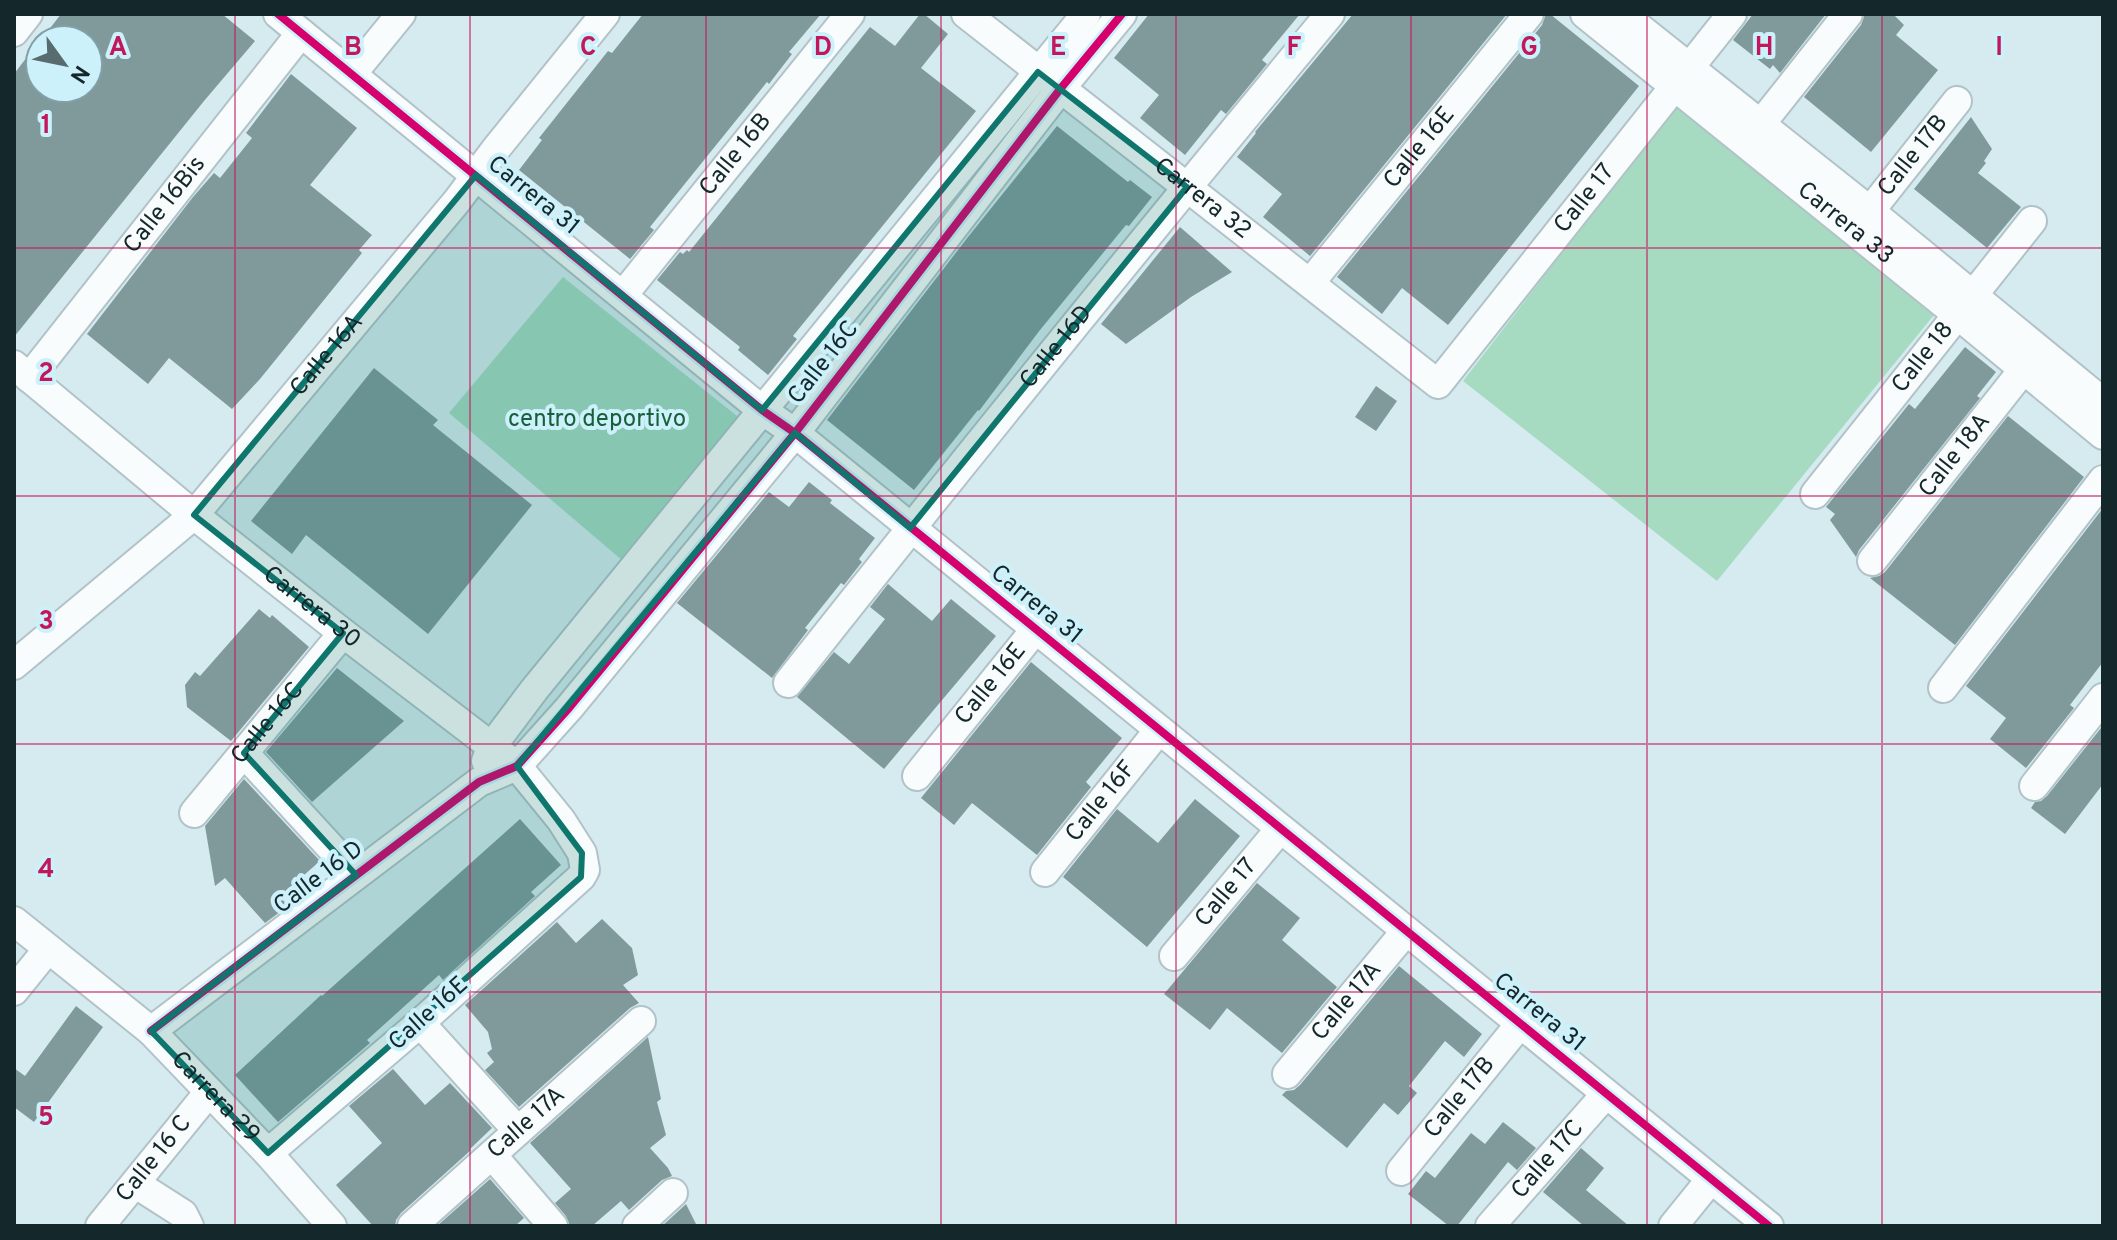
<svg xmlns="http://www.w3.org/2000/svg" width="2117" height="1240" font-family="Overpass,sans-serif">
	<rect width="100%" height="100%" fill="#d6ebf0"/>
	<!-- green -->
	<g fill="#a6dbc2">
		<polygon points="1677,104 1934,315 1717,581 1463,381"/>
		<polygon points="563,277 747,424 629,566 449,413"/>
	</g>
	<!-- building -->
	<g fill="#809a9c">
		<polygon points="61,14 222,14 255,41 204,101 14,337 14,74 40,40 40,88 88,88 88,40 41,40"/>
		<polygon points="643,14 821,14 789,52 792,54 769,84 767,82 650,227 654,230 630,259 519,170 542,140 539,138 608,51 612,53"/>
		<polygon points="920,14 924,14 948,34 921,68 976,111 793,336 797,339 768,375 738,350 740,347 657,280 680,252 683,254 687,250 689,252 870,27 895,46"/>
		<polygon points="1149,14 1300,14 1262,60 1267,64 1226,114 1221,110 1185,155 1140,118 1159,95 1114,58"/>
		<polygon points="1353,14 1507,14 1310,256 1263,217 1282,194 1237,157 1256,133 1255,132"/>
		<polygon points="1546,14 1550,14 1639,86 1448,325 1402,288 1382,314 1337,277 1542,25"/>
		<polygon points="1753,14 1826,14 1780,73 1773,65 1770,69 1733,40"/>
		<polygon points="1865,14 1893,14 1904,25 1896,35 1938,70 1871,152 1804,97 1861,25"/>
		<polygon points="291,74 357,128 310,185 372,235 359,250 362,253 260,379 232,409 169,358 148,384 87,334 193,197 214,173 220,178 252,138 246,133"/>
		<polygon points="1971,117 1992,149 1984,161 1986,163 1978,173 2021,207 1987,248 1914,189"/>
		<polygon points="1057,126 1128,182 1130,180 1152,197 1129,226 1126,225 1040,330 979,411 978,410 914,490 827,420 968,237"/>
		<polygon points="1180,227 1232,272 1191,297 1126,344 1101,324"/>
		<polygon points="1965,347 1996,372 1977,396 1980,398 1859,550 1856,557 1830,520 1835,514 1826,507 1909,404 1915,409"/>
		<polygon points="374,368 438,420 433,425 532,505 428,634 306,535 292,554 251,521"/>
		<polygon points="1376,386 1397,401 1376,431 1355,417"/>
		<polygon points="2008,416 2084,477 1955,645 1870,578 1879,576 1885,572"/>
		<polygon points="809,482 832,500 830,503 875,538 859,559 862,562 844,585 841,583 805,628 808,630 772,678 677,603 769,492 789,507"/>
		<polygon points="2103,508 2103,662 2070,705 2074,708 2026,768 1990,739 2006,718 1966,686"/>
		<polygon points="888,584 932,621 951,599 996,636 884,769 797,697 834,652 849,664 885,619 870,607"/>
		<polygon points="259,609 270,618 272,615 309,647 231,741 187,707 185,685 195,672 200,676"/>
		<polygon points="1031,662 1122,738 1086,782 1091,787 1037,855 972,803 954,825 921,798"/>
		<polygon points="337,668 404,721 312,802 266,752"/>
		<polygon points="2101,728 2103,730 2103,784 2065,834 2031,808 2035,802 2041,801 2047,796"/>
		<polygon points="244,779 320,861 280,896 288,906 265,923 225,878 215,886 205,826"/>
		<polygon points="1195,799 1240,836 1147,947 1063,877 1117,809 1158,843"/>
		<polygon points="520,819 561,865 531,892 535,896 443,980 439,975 367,1040 370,1043 278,1122 235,1075 321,995 322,996 341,979"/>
		<polygon points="1257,883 1300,918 1282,940 1337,987 1282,1053 1227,1008 1210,1030 1164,994"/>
		<polygon points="602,919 632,948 638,975 623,985 639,1003 630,1008 519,1107 485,1070 494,1062 487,1053 492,1049 488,1032 465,1005 557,922 576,943"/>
		<polygon points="1399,966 1482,1034 1464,1057 1445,1041 1409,1086 1417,1093 1398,1115 1384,1103 1347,1148 1282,1095 1286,1091 1294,1090 1300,1085"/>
		<polygon points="76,1006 103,1027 34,1122 14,1107 14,1068 25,1076"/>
		<polygon points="648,1037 661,1099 657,1102 666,1135 650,1148 668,1168 672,1176 662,1180 629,1210 621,1201 592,1226 570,1226 566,1216 555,1203 571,1189 530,1143"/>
		<polygon points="393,1069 425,1105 450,1083 492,1128 470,1149 471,1150 401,1213 396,1220 395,1226 373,1226 336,1185 382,1143 349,1106"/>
		<polygon points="1503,1122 1536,1148 1517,1170 1508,1162 1457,1226 1449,1226 1408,1194 1426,1171 1435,1178 1471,1133 1485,1144"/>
		<polygon points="1581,1148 1604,1168 1586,1190 1629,1226 1584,1226 1543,1192"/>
		<polygon points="490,1179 524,1218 515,1226 437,1226"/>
		<polygon points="686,1204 697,1226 662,1226 684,1206"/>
	</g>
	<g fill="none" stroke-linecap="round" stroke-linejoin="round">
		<!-- minor casing -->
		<g stroke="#b1c3c8" stroke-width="32">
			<g id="minor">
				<polyline points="278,14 762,410 795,433 1769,1226"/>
				<path id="s1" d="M966 14 1438 384 1732 14"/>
				<path id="s2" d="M1585 14 1958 315 2103 435"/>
				<polyline points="1622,14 1870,211 2103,402"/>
				<polyline points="14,32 28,14"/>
				<polyline points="352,74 401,14"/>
				<polyline points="1760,125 1848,14"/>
				<path id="s3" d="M1870 211 1957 101"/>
				<path id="s4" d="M1310 283 1529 14"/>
				<path id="s5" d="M623 295 850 14"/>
				<path id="s6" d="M14 365 194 515 343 633 517 766 561 820 582 853 585 870 581 877 420 1023 268 1153"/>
				<path id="s7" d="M29 378 301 33"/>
				<path id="s8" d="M1815 494 2032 221"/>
				<path id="s9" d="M1872 561 2035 355"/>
				<path id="s10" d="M14 665 194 515 457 201 495 150 605 14"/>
				<path id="s11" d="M788 683C966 458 1147 235 1330 14"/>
				<polyline points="1943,688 2103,480"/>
				<polyline points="244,753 356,875"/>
				<polyline points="486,761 492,746 534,690 1086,14"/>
				<path id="s12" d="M917 776 1035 630"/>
				<polyline points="2034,786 2103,698"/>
				<path id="s13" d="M194 813 343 633"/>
				<path id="s14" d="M1045 872 1159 730"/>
				<path id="s15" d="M14 921 151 1031 268 1153 332 1226"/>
				<path id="s16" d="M1174 956 1280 829"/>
				<polyline points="14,991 48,949"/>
				<polyline points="420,1023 518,1131"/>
				<polyline points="151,1031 479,782 517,766 569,708 795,433 1061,88 1122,14"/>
				<path id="s17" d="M1287 1074 1406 931"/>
				<polyline points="492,1155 553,1226"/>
				<path id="s18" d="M1401 1171 1520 1024"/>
				<polyline points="136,1184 183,1214 189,1226"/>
				<path id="s19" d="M100 1226 209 1092"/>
				<path id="s20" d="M412 1226 641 1021"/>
				<polyline points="637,1226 673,1193"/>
				<path id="s21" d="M1490 1226 1606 1094"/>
				<polyline points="1673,1226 1711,1179"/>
			</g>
		</g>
		<!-- minor -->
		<use href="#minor" stroke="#f9fcfd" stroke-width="28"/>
		<!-- cycleway casing -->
		<g stroke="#ccf1fb" stroke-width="13">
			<g id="cycleway">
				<polyline points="278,14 762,410 795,433 1769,1226"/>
				<polyline points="151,1031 479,782 517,766 569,708 795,433 1061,88 1122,14"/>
			</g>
		</g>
		<!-- cycleway -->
		<use href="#cycleway" stroke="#d6006c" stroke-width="8"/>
	</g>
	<!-- marked area -->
	<path fill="#0f766e" fill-opacity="0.2" stroke="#0f766e" stroke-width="6" stroke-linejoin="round" d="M1038 72 1187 187 910 528 795 433 517 766 582 853 581 877 268 1153 151 1031 356 875 244 753 343 633 194 515 476 175 762 410Z"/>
	<!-- grid -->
	<path fill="none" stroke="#c2185b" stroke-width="2" stroke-opacity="0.55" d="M235 14V1226M470 14V1226M706 14V1226M941 14V1226M1176 14V1226M1411 14V1226M1647 14V1226M1882 14V1226M14 248H2103M14 496H2103M14 744H2103M14 992H2103"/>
	<g text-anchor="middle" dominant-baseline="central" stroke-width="8" stroke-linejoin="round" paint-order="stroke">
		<!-- street labels -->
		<g font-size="24" fill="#14272b" stroke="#ccf1fb">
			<text stroke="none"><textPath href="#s4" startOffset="174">Calle 16E</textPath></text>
			<text stroke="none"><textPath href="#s5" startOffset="180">Calle 16B</textPath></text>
			<text stroke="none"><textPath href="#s3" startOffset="70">Calle 17B</textPath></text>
			<text transform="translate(533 196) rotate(39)">Carrera 31</text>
			<text stroke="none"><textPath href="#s1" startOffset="300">Carrera 32</textPath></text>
			<text stroke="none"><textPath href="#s1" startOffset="836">Calle 17</textPath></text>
			<text stroke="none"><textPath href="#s7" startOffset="220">Calle 16Bis</textPath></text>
			<text stroke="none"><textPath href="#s2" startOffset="334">Carrera 33</textPath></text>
			<text stroke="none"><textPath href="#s11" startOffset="430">Calle 16D</textPath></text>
			<text stroke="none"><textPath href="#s10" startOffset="442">Calle 16A</textPath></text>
			<text stroke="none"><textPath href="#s8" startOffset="174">Calle 18</textPath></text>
			<text transform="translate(824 363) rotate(-52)">Calle 16C</text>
			<text stroke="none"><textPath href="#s9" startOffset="134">Calle 18A</textPath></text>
			<text transform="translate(1036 605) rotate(39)">Carrera 31</text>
			<text stroke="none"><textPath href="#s6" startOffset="384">Carrera 30</textPath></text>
			<text stroke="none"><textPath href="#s12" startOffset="118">Calle 16E</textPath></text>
			<text stroke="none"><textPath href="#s13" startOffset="116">Calle 16C</textPath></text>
			<text stroke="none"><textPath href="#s14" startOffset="90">Calle 16F</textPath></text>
			<text transform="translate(319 878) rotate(-37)">Calle 16 D</text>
			<text stroke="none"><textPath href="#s16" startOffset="82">Calle 17</textPath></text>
			<text stroke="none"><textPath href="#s17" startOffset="94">Calle 17A</textPath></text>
			<text transform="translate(1539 1013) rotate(39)">Carrera 31</text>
			<text transform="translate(429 1014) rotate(-42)">Calle 16E</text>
			<text stroke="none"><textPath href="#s18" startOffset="94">Calle 17B</textPath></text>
			<text stroke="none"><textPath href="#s15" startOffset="268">Carrera 29</textPath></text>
			<text stroke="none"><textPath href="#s20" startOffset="154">Calle 17A</textPath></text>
			<text stroke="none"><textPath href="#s19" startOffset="86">Calle 16 C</textPath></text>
			<text stroke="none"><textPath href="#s21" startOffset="88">Calle 17C</textPath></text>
		</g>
		<!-- park labels -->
		<g font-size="24" fill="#176039" stroke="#ccf1fb">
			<text x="597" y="420">centro deportivo</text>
		</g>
	</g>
	<g font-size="26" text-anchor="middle" font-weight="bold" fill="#c2185b" stroke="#ccf1fb" stroke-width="8" stroke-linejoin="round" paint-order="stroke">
		<text x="118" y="55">A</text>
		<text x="353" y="55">B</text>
		<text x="588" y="55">C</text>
		<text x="823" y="55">D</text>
		<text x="1058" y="55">E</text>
		<text x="1294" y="55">F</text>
		<text x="1529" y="55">G</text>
		<text x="1764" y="55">H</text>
		<text x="1999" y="55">I</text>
		<text x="46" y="133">1</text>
		<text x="46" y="381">2</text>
		<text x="46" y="629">3</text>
		<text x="46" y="877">4</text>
		<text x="46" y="1125">5</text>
	</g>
	<!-- border -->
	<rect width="2117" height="1240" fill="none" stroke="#14272b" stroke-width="32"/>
	<!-- north arrow -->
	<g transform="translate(64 64) rotate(123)"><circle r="38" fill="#ccf1fb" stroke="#82a0a8" stroke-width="2"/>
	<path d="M0-6L14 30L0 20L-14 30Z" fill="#586c70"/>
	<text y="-12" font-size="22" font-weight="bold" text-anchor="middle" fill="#14272b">N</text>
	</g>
</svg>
